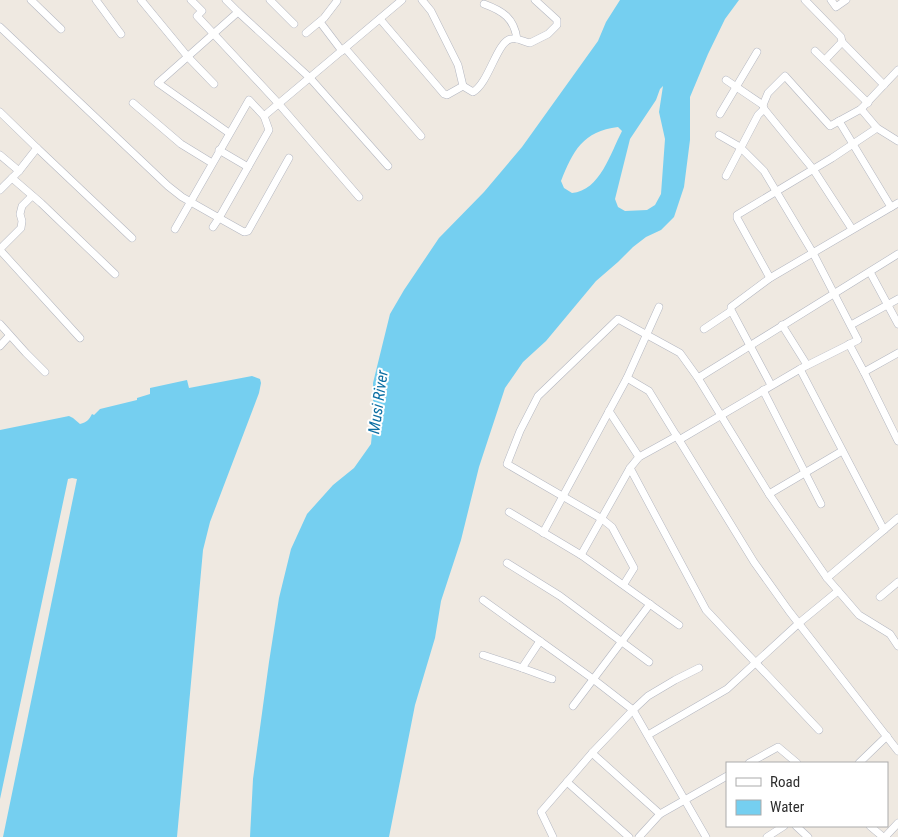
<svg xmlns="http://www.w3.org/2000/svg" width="898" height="837" font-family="'Roboto Condensed',sans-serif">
	<rect width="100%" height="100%" fill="#efe9e1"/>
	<!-- water -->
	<g fill="#75cff0" fill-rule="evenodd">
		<path d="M620 0H739L725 19 708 54 690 97V140L684 187 674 217 661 230 646 237 633 247 618 262 596 281 546 341 523 362 505 388 479 467 461 540 441 601 435 638 415 705 389 837H250L253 779 269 662 279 598 291 549 307 514 333 485 354 468 371 444 373 423V383L390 314 404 290 439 238 484 192 522 147 598 41 606 22ZM663 86 659 112 665 139 661 194 655 205 647 210 625 211 618 207 615 199 630 139 656 100 660 89ZM618 127 622 131C611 152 600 191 572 193L564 188 561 181C573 151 583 131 618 127Z"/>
		<path d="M252 376 260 379 261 383 259 393 210 522 203 550 177 837H3L77 479 72 478 68 479 0 799V430L69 416 73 418 80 424C87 422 89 420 92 414L94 415 100 409 137 400V398L150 394V388L187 380 189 388Z"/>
	</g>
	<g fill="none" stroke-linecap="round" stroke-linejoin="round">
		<!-- street casing -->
		<g stroke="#b4b7c1" stroke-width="8">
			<g id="street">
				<polyline points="31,0 61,29"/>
				<polyline points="96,0 121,34"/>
				<polyline points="141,0 188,57 214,84"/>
				<polyline points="191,0 202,11 197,16 278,103 359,197"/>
				<polyline points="226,0 238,12"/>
				<polyline points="270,0 294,24"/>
				<path d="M422 0 431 11 458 65 463 86 473 92C489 83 497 41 511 39 517 37 524 42 530 43L548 34 557 25V20L535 0"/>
				<polyline points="805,0 841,37 842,42 825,60"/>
				<polyline points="831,0 836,7 846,0"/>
				<path d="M484 4C503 11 514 18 517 39"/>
				<polyline points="380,19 444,94 447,95 463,86"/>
				<polyline points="320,22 342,51"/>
				<polyline points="0,27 168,186 182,197 219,218 269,130 264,116 402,0"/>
				<polyline points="306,33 324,18 337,1"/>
				<polyline points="842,42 884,85"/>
				<polyline points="345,48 421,136"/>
				<polyline points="815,51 868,103"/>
				<polyline points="726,80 763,105 764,109 813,169 852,229"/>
				<polyline points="133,103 181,144 212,163"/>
				<polyline points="763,105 768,93 785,76 830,126 861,109 898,70"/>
				<polyline points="861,109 877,128 898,141"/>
				<polyline points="0,112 37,148"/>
				<polyline points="720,114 757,52"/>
				<polyline points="839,121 891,207"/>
				<polyline points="229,133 158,83 238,12 310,78 388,166"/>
				<polyline points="219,150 248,167"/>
				<polyline points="0,155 19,171"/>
				<polyline points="726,176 758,115 764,109"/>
				<polyline points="12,178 41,203 115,274"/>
				<polyline points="0,190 19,171 37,148 132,238"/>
				<polyline points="213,227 219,218 244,232 248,231 289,158"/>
				<polyline points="175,229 249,100 264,116"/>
				<polyline points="0,249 21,228 22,221 20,214 22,206 32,196"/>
				<polyline points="0,250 80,338"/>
				<polyline points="870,272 898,324"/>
				<polyline points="770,278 737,218 737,215 832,158 877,128"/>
				<polyline points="0,324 26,353 45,372"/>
				<polyline points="782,325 807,365"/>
				<polyline points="851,325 898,299"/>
				<polyline points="704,329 731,311"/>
				<polyline points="849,344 864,372 898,441"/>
				<polyline points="0,346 9,336"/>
				<polyline points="800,369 884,530"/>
				<polyline points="864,372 898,353"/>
				<polyline points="627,378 649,391 754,562 789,611 898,751"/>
				<polyline points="698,378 898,254"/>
				<polyline points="771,385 731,310 731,307 770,278 898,203"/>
				<polyline points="763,390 821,504"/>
				<polyline points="609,411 639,457"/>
				<polyline points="679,440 800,369 858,340 813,253 764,171 740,147 719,135"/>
				<polyline points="630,468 706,610 819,730"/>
				<polyline points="769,494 842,451"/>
				<polyline points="509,512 581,555 679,625"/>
				<polyline points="543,533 627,378 659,307"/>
				<polyline points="581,555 630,468 639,457 677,436"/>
				<polyline points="507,563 560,596 649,662"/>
				<polyline points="827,578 898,518"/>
				<polyline points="624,584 634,568 612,527 602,519 507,464 520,431 538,396 618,319 680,353 698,378 769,494 827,578 859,615 890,634 898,646"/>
				<polyline points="880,597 898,582"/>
				<polyline points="483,600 593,679 633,710 706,837"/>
				<polyline points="483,655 522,668 540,641"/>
				<polyline points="522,668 552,679"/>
				<polyline points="573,706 650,604"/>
				<polyline points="648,735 727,689 799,623 838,591"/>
				<polyline points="592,753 660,814"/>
				<polyline points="749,763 778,747 797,763"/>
				<polyline points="859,763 887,736"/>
				<polyline points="567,782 629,837"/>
				<polyline points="796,826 808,837"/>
				<polyline points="870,826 883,837"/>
				<polyline points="553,837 541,812 592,753 633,710 648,696 675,680 699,668"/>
				<polyline points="639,837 660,814 727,776"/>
				<polyline points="767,837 784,826"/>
				<polyline points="885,837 898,823"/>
			</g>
		</g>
		<!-- street -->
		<use href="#street" stroke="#fff" stroke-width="7"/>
	</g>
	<g text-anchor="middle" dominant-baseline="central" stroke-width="4" stroke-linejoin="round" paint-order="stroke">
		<!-- water labels -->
		<g font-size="16" font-style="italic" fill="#0d6fa3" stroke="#fff">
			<text transform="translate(378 402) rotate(-82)">Musi River</text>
		</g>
	</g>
	<!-- legend -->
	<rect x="726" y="762" width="162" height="65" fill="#ffffff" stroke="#ababab"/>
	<rect x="736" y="778" width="25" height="8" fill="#ffffff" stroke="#ababab"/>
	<text x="770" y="787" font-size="15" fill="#2e2e2e">Road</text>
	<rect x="736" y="800" width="25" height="15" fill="#75cff0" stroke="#ababab"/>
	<text x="770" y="812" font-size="15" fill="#2e2e2e">Water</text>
</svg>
